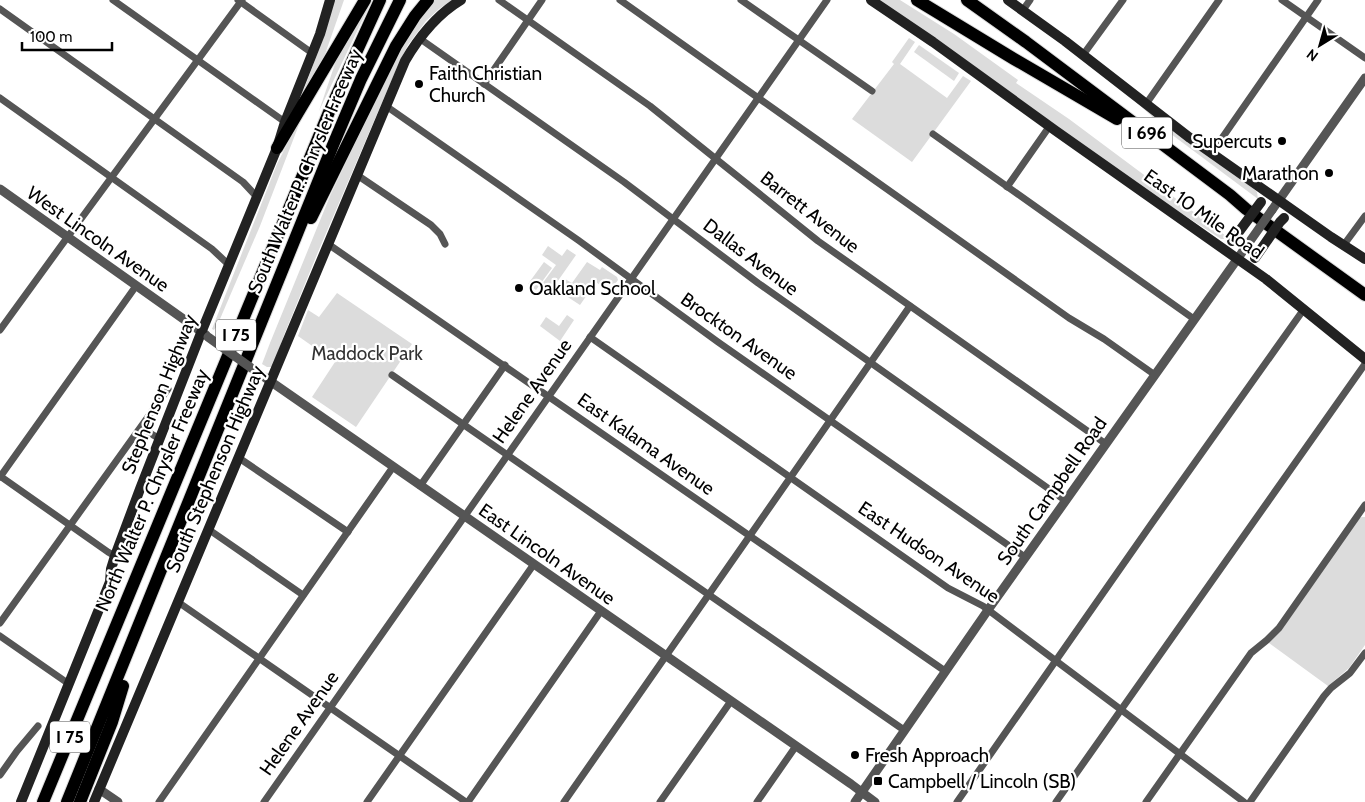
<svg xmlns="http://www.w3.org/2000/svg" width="1365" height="802" font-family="Cabin,sans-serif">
	<rect width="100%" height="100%" fill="#fff"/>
	<!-- green -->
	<g fill="#dcdcdc">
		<polygon points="334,0 344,0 323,60 301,97 323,39"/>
		<polygon points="371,0 372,0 319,111 340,49"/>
		<polygon points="434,0 452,0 439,9 426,21 408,45 398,65 318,252 284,335 273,367 267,367 262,364 270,343 330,196 393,63 416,22"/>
		<polygon points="878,0 900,0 954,34 1018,80 1016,83 1069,119 1230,239 1221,239 1167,204"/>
		<polygon points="909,38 915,42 900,64 947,98 963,76 971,81 912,162 852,119 894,64 892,62"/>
		<polygon points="919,45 959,73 954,81 914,52"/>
		<polygon points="1134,100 1254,189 1257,192 1258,199 1171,134"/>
		<polygon points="305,109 260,226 217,326 214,330 212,329 277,164"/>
		<polygon points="548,246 562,256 567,249 576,255 548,295 539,288 556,265 542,255"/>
		<polygon points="544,262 552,268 536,290 528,284"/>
		<polygon points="587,262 600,270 602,267 617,277 618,280 609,292 596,282 580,305 557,290 565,279 572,283"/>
		<polygon points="337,293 412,344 356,427 312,397 335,362 298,336 308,310 319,317"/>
		<polygon points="567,315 574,320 560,341 540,326 546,317 559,326"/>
		<polygon points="1362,517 1365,517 1365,645 1349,668 1328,686 1269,643 1283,628 1359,518"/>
	</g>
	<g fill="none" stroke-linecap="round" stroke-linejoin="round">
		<!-- motorway casing -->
		<g stroke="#dbdbdb" stroke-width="14">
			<g id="motorway">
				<polyline points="917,0 1014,59 1117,119"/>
				<polyline points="967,0 1026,42 1230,195 1246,209 1365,295"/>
				<polyline points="277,148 365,0"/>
				<polyline points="311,218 396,46 415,16 428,0"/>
				<polyline points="43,802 329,112 380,0"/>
				<polyline points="67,802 333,145 361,79 400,0"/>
				<polyline points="80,802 112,722 123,686"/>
			</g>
		</g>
		<!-- minor -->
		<g stroke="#555" stroke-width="7">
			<polyline points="113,0 285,122"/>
			<polyline points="238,0 312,53"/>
			<polyline points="499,0 650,106 818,241 1106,444"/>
			<polyline points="620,0 1069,318 1104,339 1155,375"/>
			<polyline points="741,0 872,91"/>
			<polyline points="1282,0 1365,58"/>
			<polyline points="0,9 243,182 257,197"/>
			<polyline points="1023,10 1030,0"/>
			<polyline points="419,38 624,182 758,283 1066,501"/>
			<polyline points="1083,55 1123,0"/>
			<polyline points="484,84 542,0"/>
			<polyline points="0,98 212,249 229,265"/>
			<polyline points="1146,104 1219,0"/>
			<polyline points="386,106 578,240 718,342 1025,557"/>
			<polyline points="933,134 1194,319"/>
			<polyline points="1211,154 1318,0"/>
			<polyline points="357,175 431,225 440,234 445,244"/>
			<polyline points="1007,187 1049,127"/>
			<polyline points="328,244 945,671"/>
			<polyline points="1343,246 1365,216"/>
			<polyline points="0,330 61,246 242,0"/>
			<polyline points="590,337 948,588 983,606 1244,802"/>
			<polyline points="392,375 904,730"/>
			<polyline points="141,428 160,439"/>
			<polyline points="239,458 348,532"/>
			<polyline points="0,476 108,552 115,556"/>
			<polyline points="0,477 136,286"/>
			<polyline points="420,486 505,365"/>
			<polyline points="208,529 303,595"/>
			<polyline points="178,602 466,802"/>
			<polyline points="0,623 168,389"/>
			<polyline points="0,636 69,684"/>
			<polyline points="0,775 17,751 38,726"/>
			<polyline points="159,802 393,467"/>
			<polyline points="264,802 827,0"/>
			<polyline points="367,802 534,564"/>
			<polyline points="468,802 601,611"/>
			<polyline points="564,802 910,306"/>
			<polyline points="660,802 731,701"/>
			<polyline points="757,802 796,746"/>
			<polyline points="957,802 1152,523 1304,309"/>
			<polyline points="1056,802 1365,364"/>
			<polyline points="1146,802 1251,653 1267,640 1279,628 1365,505"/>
			<polyline points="1250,802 1324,696 1331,688 1350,673 1365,653"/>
		</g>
		<!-- tertiary -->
		<g stroke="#555" stroke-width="9">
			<polyline points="0,189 206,335"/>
			<polyline points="1272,210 1365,78"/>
			<polyline points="257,372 851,784 875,802"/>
			<polyline points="99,789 118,802"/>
			<polyline points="855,802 988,610 1243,251"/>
		</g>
		<!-- secondary -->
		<g stroke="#222" stroke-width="10">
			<polyline points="871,0 933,42 1056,131 1266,279 1365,359"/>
			<polyline points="1008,0 1065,41 1190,138 1331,237 1365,259"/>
			<polyline points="21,802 110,582 111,569 115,556 140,489 201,333 277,148 285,122 320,34 330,0"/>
			<path d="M94 802 405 61C419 37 436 15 461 0"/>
		</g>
		<!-- motorway -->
		<use href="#motorway" stroke="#000" stroke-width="12"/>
		<!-- tertiary-bridge -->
		<g stroke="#555" stroke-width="9">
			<polyline points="1243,251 1272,210"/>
			<polyline points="208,337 257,372"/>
		</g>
		<!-- secondary-bridge -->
		<g stroke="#222" stroke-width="10">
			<polyline points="1232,241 1261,202"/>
			<polyline points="1255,258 1280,222 1284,218"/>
		</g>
	</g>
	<!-- markers -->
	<g fill="#000" stroke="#fff" stroke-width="2">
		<circle cx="419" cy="84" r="5"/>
		<circle cx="1282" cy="141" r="5"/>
		<circle cx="1329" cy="173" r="5"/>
		<circle cx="519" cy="288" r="5"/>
		<circle cx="855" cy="755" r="5"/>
		<rect x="873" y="776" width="10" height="10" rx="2.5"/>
	</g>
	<g text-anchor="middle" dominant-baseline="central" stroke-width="4.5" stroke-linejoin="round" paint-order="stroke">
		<!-- shield labels -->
		<g fill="#fff" stroke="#4c4c4c" stroke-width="1">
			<rect x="1122" y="117.5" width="50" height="31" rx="4"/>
			<rect x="216" y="319.5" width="40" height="31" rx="4"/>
			<rect x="50" y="721.5" width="40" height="31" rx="4"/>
		</g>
		<g font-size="18" font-weight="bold" fill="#000">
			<text x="1147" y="133">I 696</text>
			<text x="236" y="335">I 75</text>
			<text x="70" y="737">I 75</text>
		</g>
		<!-- poi labels -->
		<g font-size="19" fill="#000" stroke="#fff" text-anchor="start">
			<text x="429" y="73">Faith Christian<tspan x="429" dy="22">Church</tspan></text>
			<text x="1272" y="141" text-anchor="end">Supercuts</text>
			<text x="1319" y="173" text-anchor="end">Marathon</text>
			<text x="529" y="288">Oakland School</text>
			<text x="865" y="755">Fresh Approach</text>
			<text x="888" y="781">Campbell / Lincoln (SB)</text>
		</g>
		<!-- street labels -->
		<g font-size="19" fill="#000" stroke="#fff">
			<text transform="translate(305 171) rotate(-67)">South Walter P. Chrysler Freeway</text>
			<text transform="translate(810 212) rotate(38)">Barrett Avenue</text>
			<text transform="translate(1204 214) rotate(35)">East 10 Mile Road</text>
			<text transform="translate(98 239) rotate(35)">West Lincoln Avenue</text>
			<text transform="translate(751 257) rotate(37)">Dallas Avenue</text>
			<text transform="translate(739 336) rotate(35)">Brockton Avenue</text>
			<text transform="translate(532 391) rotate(-55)">Helene Avenue</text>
			<text transform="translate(159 394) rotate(-68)">Stephenson Highway</text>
			<text transform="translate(646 444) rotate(35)">East Kalama Avenue</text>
			<text transform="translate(215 469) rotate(-67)">South Stephenson Highway</text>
			<text transform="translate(152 490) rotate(-67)">North Walter P. Chrysler Freeway</text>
			<text transform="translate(1052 491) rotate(-55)">South Campbell Road</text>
			<text transform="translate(929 552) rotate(34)">East Hudson Avenue</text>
			<text transform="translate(547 554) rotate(35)">East Lincoln Avenue</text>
			<text transform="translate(299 723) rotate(-55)">Helene Avenue</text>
		</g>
		<!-- park labels -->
		<g font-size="19" fill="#333" stroke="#fff">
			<text x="367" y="353">Maddock Park</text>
		</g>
	</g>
	<!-- north arrow -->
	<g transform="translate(1320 45) rotate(217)" stroke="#ffffff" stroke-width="4" paint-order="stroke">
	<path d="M0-4L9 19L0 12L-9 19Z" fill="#000000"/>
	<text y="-8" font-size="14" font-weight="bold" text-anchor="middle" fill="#000000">N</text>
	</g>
	<!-- scale -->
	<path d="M22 42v8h90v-8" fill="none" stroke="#000000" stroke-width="2.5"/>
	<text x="30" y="42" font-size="15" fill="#000000" stroke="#ffffff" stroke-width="4" paint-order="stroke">100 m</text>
</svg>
